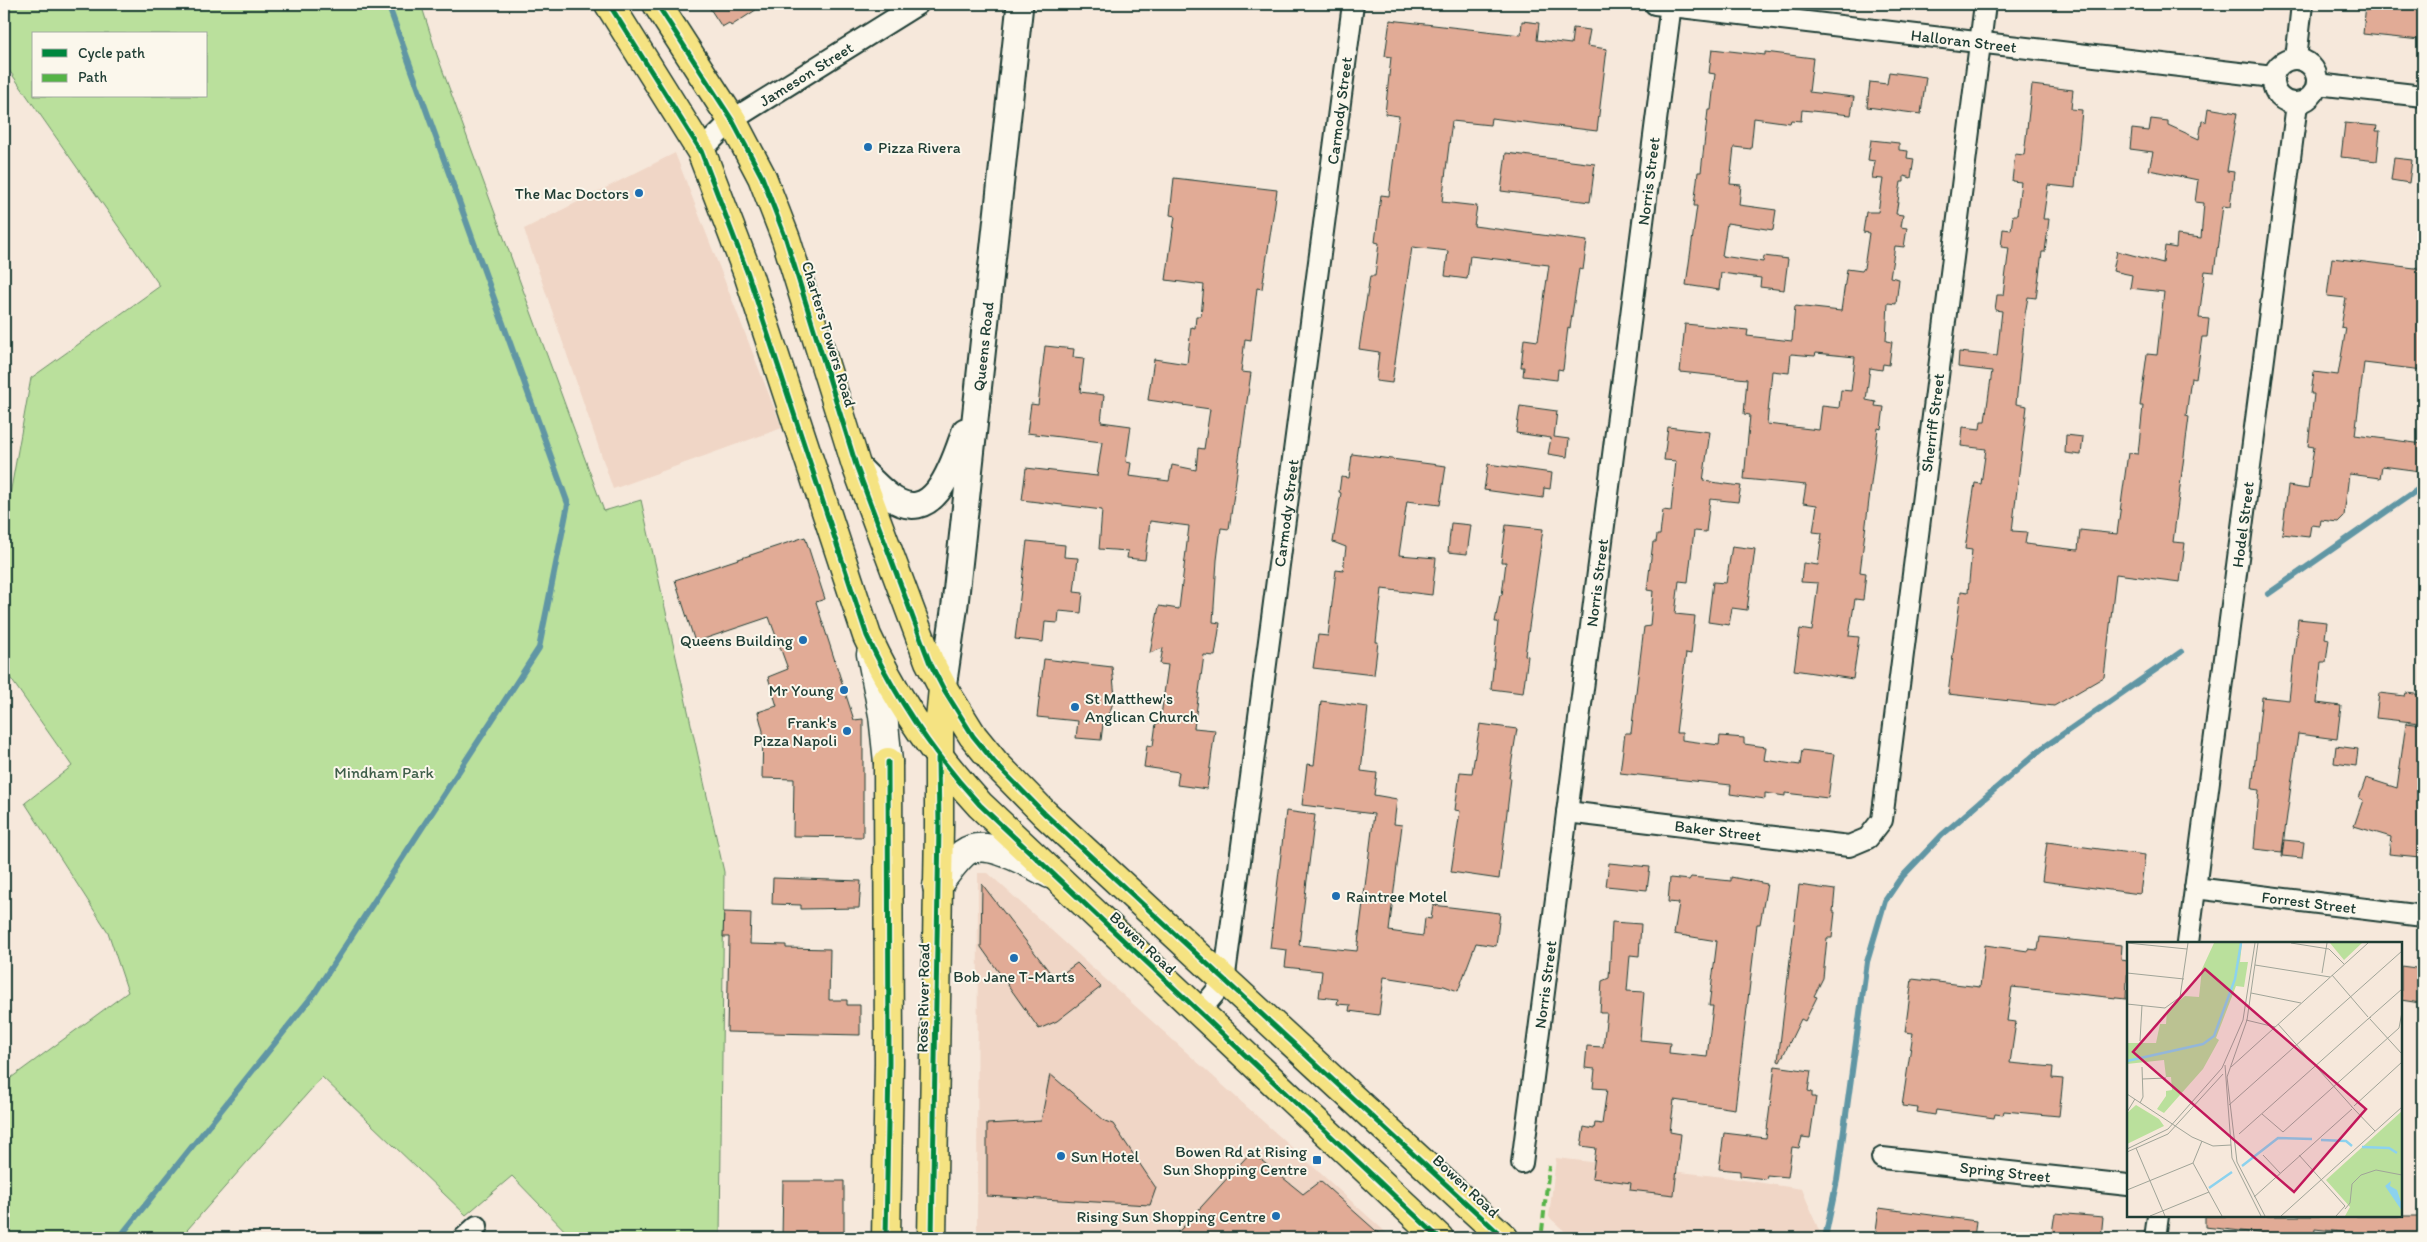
<svg xmlns="http://www.w3.org/2000/svg" width="2427" height="1242" font-family="Itim,sans-serif">
	<rect width="100%" height="100%" fill="#f6e8db"/>
	<filter id="ink" filterUnits="userSpaceOnUse"><feTurbulence type="fractalNoise" baseFrequency=".02" numOctaves="2"/><feDisplacementMap in="SourceGraphic" scale="10" xChannelSelector="R" yChannelSelector="G"/><feConvolveMatrix kernelMatrix="1 2 1 2 8 2 1 2 1" color-interpolation-filters="sRGB"/></filter>
	<g filter="url(#ink)">
		<!-- built -->
		<g fill="#f0d6c6">
			<polygon points="675,153 782,428 613,489 524,229"/>
			<polygon points="978,873 988,873 1392,1238 977,1238"/>
			<polygon points="1556,1158 1724,1177 1802,1189 1822,1238 1572,1238 1549,1217"/>
		</g>
		<!-- green -->
		<path fill="#bae09c" stroke="#6c8e68" fill-rule="evenodd" d="M4 4H421L437 55 604 511 641 500 724 872 720 1238H572L512 1176 466 1215 322 1077 180 1238H4V1083L128 992 108 932 25 803 72 766 4 669V528L31 378 160 286 4 63ZM34 34H206V96H34Z"/>
		<g fill="none" stroke-linecap="round" stroke-linejoin="round">
			<!-- stream -->
			<g stroke="#6096a4" stroke-width="6">
				<polyline points="2268,594 2423,486"/>
				<polyline points="119,1238 314,994 539,648 568,504 388,4"/>
				<polyline points="1825,1238 1837,1180 1867,962 1885,901 1900,879 1942,835 2040,750 2181,652"/>
			</g>
		</g>
		<!-- building -->
		<g fill="#e1ab96" stroke="#1f3d34" fill-rule="evenodd">
			<polygon points="707,4 765,4 731,26 729,23 722,27"/>
			<polygon points="2366,4 2423,4 2420,40 2363,34"/>
			<polygon points="1390,20 1521,35 1522,21 1539,23 1537,40 1571,44 1573,28 1590,30 1587,46 1607,49 1597,131 1491,118 1490,125 1452,121 1442,202 1477,206 1474,226 1587,241 1583,270 1579,269 1570,328 1568,327 1563,370 1558,369 1557,380 1523,376 1524,367 1521,367 1524,339 1538,341 1549,265 1470,256 1467,279 1445,276 1448,251 1412,247 1392,383 1376,381 1379,352 1359,349 1370,276 1375,276 1379,243 1375,242 1381,195 1389,196 1399,116 1385,114 1391,57 1385,56"/>
			<polygon points="1712,49 1765,55 1765,52 1813,58 1809,92 1854,97 1851,115 1802,110 1801,121 1791,120 1790,123 1754,118 1751,149 1734,147 1730,184 1741,185 1739,205 1776,210 1773,230 1727,223 1722,256 1763,262 1764,256 1788,259 1784,290 1760,287 1761,278 1721,273 1719,290 1686,285 1697,206 1694,206 1698,172 1701,172 1708,110 1711,110 1715,74 1709,73"/>
			<polygon points="1889,72 1926,77 1921,114 1867,107 1870,82 1887,84"/>
			<polygon points="2032,85 2073,90 2071,109 2082,110 2075,188 2048,185 2043,219 2049,219 2045,252 2042,252 2036,298 2028,297 2025,314 2016,404 2027,406 2012,531 2027,532 2025,544 2078,550 2080,530 2117,534 2128,453 2138,454 2143,406 2140,406 2147,354 2157,355 2164,292 2130,288 2132,275 2113,271 2117,251 2163,263 2165,246 2176,248 2177,235 2201,238 2204,203 2195,202 2198,180 2149,170 2153,152 2130,149 2132,129 2149,131 2151,119 2168,121 2168,125 2199,139 2202,121 2206,122 2208,108 2237,113 2227,171 2234,172 2230,207 2223,206 2214,272 2205,271 2199,318 2209,319 2207,337 2202,337 2196,379 2191,378 2186,416 2189,417 2173,542 2185,543 2180,582 2116,574 2104,677 2054,706 1948,694 1961,591 1968,592 1972,550 1965,549 1975,483 1981,484 1986,449 1961,446 1963,427 1980,429 1981,421 1985,421 1992,371 1958,367 1959,352 1997,356 2002,311 1995,310 1997,295 2003,295 2009,248 2001,247 2003,229 2011,230 2013,215 2017,215 2021,182 2012,181 2015,154 2024,155"/>
			<polygon points="2345,123 2377,126 2376,131 2380,131 2377,161 2341,157"/>
			<path d="M1871 140 1899 143V150L1908 151 1907 158 1914 159 1911 178 1904 176V182H1901L1896 214 1903 215 1901 227 1907 228 1904 247 1895 246 1890 277 1899 279 1896 304 1888 303 1886 341 1892 342 1889 365 1883 364 1882 370 1870 368 1866 400 1876 402 1875 406 1884 407 1881 429 1878 428 1860 572 1866 573 1863 600 1855 599 1849 636 1859 637 1853 679 1794 670 1800 629 1812 631 1818 583 1801 582 1803 563 1818 565 1822 533 1813 532 1817 505 1803 503 1806 485 1744 479 1750 415 1744 414 1747 379 1680 372 1685 324 1748 330 1747 336 1792 341 1795 306 1841 311 1847 269 1862 271 1864 268 1869 233 1863 232 1866 212H1878L1883 179 1872 178 1875 161 1868 160ZM1816 353 1855 357 1851 391 1841 390 1839 408 1822 406 1819 430 1767 424 1772 371 1789 373 1791 354 1815 356Z"/>
			<polygon points="1506,153 1595,164 1590,202 1501,191"/>
			<polygon points="2394,158 2412,160 2409,183 2391,180"/>
			<polygon points="1174,178 1277,190 1262,289 1257,288 1251,340 1245,339 1241,372 1251,373 1229,529 1221,528 1217,560 1213,622 1220,623 1215,656 1204,655 1194,728 1215,730 1207,789 1177,785 1179,772 1144,767 1147,745 1153,746 1156,723 1160,723 1168,665 1160,664 1163,648 1150,653 1159,606 1179,609 1189,526 1150,521 1145,560 1127,558 1128,551 1099,549 1102,510 1022,500 1026,468 1097,476 1102,442 1027,433 1031,404 1038,405 1045,346 1074,349 1073,357 1084,358 1080,392 1104,395 1101,422 1131,426 1126,462 1131,463 1129,476 1169,481 1172,465 1196,470 1198,448 1204,449 1210,409 1148,400 1154,359 1187,364 1191,327 1195,328 1196,316 1201,316 1204,285 1166,280 1175,216 1170,215"/>
			<polygon points="2332,258 2423,269 2423,370 2364,363 2355,435 2423,444 2420,471 2382,466 2380,478 2349,474 2344,516 2338,522 2321,520 2320,526 2311,525 2309,537 2282,534 2288,486 2308,489 2314,447 2308,446 2314,394 2311,394 2314,372 2338,375 2346,328 2341,327 2346,298 2327,296"/>
			<polygon points="1520,406 1557,411 1554,437 1569,439 1567,457 1548,454 1551,438 1516,433"/>
			<polygon points="1668,427 1710,432 1703,481 1741,486 1738,502 1710,499 1706,532 1694,531 1688,582 1679,581 1675,614 1695,616 1691,654 1686,653 1676,733 1682,733 1682,740 1719,745 1720,736 1744,738 1744,744 1766,747 1764,760 1800,765 1802,750 1834,754 1828,798 1785,793 1785,796 1765,793 1765,799 1730,794 1731,785 1620,773 1625,733 1631,733 1644,627 1650,626 1653,591 1647,590 1653,542 1656,542 1657,535 1660,535 1663,510 1671,511 1676,461 1664,460"/>
			<polygon points="2066,435 2083,437 2081,455 2065,453"/>
			<polygon points="1352,454 1446,466 1440,505 1407,501 1399,555 1436,558 1432,595 1382,589 1376,642 1378,642 1374,675 1313,668 1318,635 1328,636 1336,570 1343,571 1346,547 1333,542 1341,493 1339,492 1341,477 1349,478"/>
			<polygon points="1488,464 1552,473 1550,489 1544,488 1543,498 1484,490"/>
			<polygon points="1451,523 1471,525 1467,554 1448,552"/>
			<polygon points="1506,525 1543,529 1525,655 1528,656 1523,693 1491,689 1498,622 1495,622 1500,595 1502,595 1506,562 1501,562"/>
			<polygon points="805,537 825,599 816,602 854,720 863,719 863,837 793,836 794,779 762,778 763,731 758,712 777,706 768,677 788,669 769,617 695,642 675,580"/>
			<polygon points="1027,541 1065,545 1064,557 1078,558 1074,592 1083,593 1081,613 1059,611 1058,623 1045,622 1043,642 1015,639"/>
			<polygon points="1732,546 1755,549 1747,610 1732,608 1729,625 1708,622 1713,582 1726,583"/>
			<polygon points="2298,619 2327,622 2325,638 2329,639 2326,662 2321,662 2317,703 2341,706 2337,739 2298,734 2282,852 2254,849 2259,790 2252,789 2262,697 2289,700"/>
			<polygon points="1044,659 1112,667 1115,697 1108,717 1104,716 1101,740 1076,738 1078,721 1037,717"/>
			<polygon points="2379,693 2405,696 2406,693 2423,695 2421,723 2376,718"/>
			<polygon points="1321,701 1368,707 1361,771 1377,773 1374,795 1397,799 1394,824 1402,825 1389,931 1423,936 1425,918 1431,919 1433,905 1500,913 1496,946 1476,943 1458,991 1444,986 1384,977 1379,1015 1349,1011 1350,1005 1337,1004 1338,999 1319,997 1322,971 1285,967 1287,950 1270,948 1286,811 1315,815 1299,945 1357,951 1374,814 1302,805 1307,764 1314,765"/>
			<polygon points="2406,723 2423,725 2423,835 2420,857 2389,854 2391,837 2354,826 2363,800 2359,798 2366,778 2397,788"/>
			<polygon points="1480,724 1517,729 1509,778 1511,778 1499,879 1451,872 1460,811 1455,810 1460,772 1472,773"/>
			<polygon points="2336,746 2358,749 2356,766 2334,763"/>
			<polygon points="2284,840 2304,842 2302,858 2282,856"/>
			<polygon points="2047,842 2145,855 2140,894 2042,881"/>
			<polygon points="1609,863 1650,867 1647,890 1606,886"/>
			<polygon points="1691,877 1731,881 1731,877 1767,884 1760,924 1757,924 1735,1109 1674,1100 1670,1132 1681,1134 1674,1195 1630,1190 1631,1183 1592,1178 1596,1148 1581,1146 1584,1127 1594,1129 1595,1123 1602,1124 1607,1089 1593,1088 1595,1069 1585,1068 1587,1046 1603,1047 1607,1013 1600,1013 1602,981 1609,978 1612,922 1641,924 1639,956 1630,955 1627,991 1644,992 1640,1040 1670,1043 1669,1053 1707,1057 1713,1006 1709,1006 1717,941 1674,934 1679,903 1668,902 1670,878 1689,880"/>
			<polygon points="773,878 861,881 859,908 801,909 801,905 772,904"/>
			<polygon points="982,884 1055,979 1077,963 1101,987 1057,1021 1039,1029 981,947"/>
			<polygon points="1799,885 1835,890 1833,912 1835,912 1832,938 1827,938 1823,978 1814,996 1817,997 1805,1021 1801,1019 1780,1062 1778,1061"/>
			<polygon points="724,912 751,913 750,944 786,945 786,948 830,949 829,1000 847,1000 847,1005 860,1005 860,1035 727,1032 729,937 723,937"/>
			<polygon points="2040,937 2122,945 2121,960 2128,961 2126,999 2012,987 2007,1021 2016,1022 2010,1063 2053,1067 2052,1078 2063,1079 2059,1116 2004,1111 2003,1115 1995,1114 1994,1118 1936,1110 1935,1115 1917,1112 1918,1108 1902,1106 1913,1033 1905,1032 1912,979 1980,987 1985,945 2028,951 2028,949 2038,950"/>
			<polygon points="2401,966 2423,969 2420,1003 2401,1000"/>
			<polygon points="1775,1066 1811,1071 1808,1091 1812,1092 1812,1097 1816,1097 1810,1138 1802,1137 1799,1148 1792,1147 1788,1177 1767,1175 1766,1179 1740,1176 1740,1171 1719,1169 1724,1133 1766,1138"/>
			<polygon points="1050,1074 1105,1121 1113,1124 1156,1188 1150,1205 987,1196 987,1124 1041,1121"/>
			<polygon points="1251,1152 1303,1194 1320,1181 1384,1238 1173,1238"/>
			<polygon points="783,1181 844,1181 844,1238 782,1238"/>
			<polygon points="1879,1208 1976,1221 1974,1238 1875,1238"/>
			<polygon points="2055,1213 2103,1217 2101,1238 2061,1238 2061,1234 2052,1233"/>
			<polygon points="2205,1216 2423,1216 2423,1238 2349,1238 2350,1233 2315,1229 2314,1238 2303,1238 2205,1227"/>
		</g>
		<g fill="none" stroke-linecap="round" stroke-linejoin="round">
			<!-- minor casing -->
			<g stroke="#1f3d34" stroke-width="24">
				<g id="minor">
					<path id="s1" d="M1655 4 2273 77"/>
					<circle cx="2295" cy="81" r="22"/>
					<polyline points="2296,59 2302,4"/>
					<polyline points="2317,84 2423,96"/>
					<path id="s2" d="M701 151 732 120 918 4"/>
					<path id="s3" d="M1567 812 1849 846 1868 838 1882 820 1985 4"/>
					<path id="s4" d="M2195 888 2423 916"/>
					<path id="s5" d="M2188 943 2297 104"/>
					<path id="s6" d="M1199 1012 1224 982 1353 4"/>
					<path id="s7" d="M1882 1158 2128 1185"/>
					<path id="s8" d="M1522 1163 1671 4"/>
					<polyline points="464,1238 477,1226"/>
					<polyline points="2155,1238 2158,1216"/>
				</g>
			</g>
			<!-- tertiary casing -->
			<g stroke="#1f3d34" stroke-width="29">
				<g id="tertiary">
					<path d="M856 465C867 476 878 488 890 497 935 529 954 462 965 431"/>
					<path id="s9" d="M943 688 955 604 1020 4"/>
				</g>
			</g>
			<!-- secondary casing -->
			<g stroke="#1f3d34" stroke-width="31">
				<g id="secondary">
					<polyline points="871,654 883,715 888,762"/>
					<path d="M937 886C945 875 954 862 964 853 986 836 1029 864 1050 874"/>
				</g>
			</g>
			<!-- primary casing -->
			<g stroke="#1f3d34" stroke-width="31">
				<g id="primary">
					<path d="M609 4 701 151 748 274 867 636C896 699 933 754 980 805L1439 1238"/>
					<polyline points="657,4 732,120 762,177 786,239 856,465 929,661 943,688 973,736 995,763 1045,814 1504,1238"/>
					<polyline points="886,1238 889,1063 888,762"/>
					<polyline points="932,1238 939,826 939,731 943,688"/>
				</g>
			</g>
			<!-- minor -->
			<use href="#minor" stroke="#fbf7ec" stroke-width="20"/>
			<!-- tertiary -->
			<use href="#tertiary" stroke="#fbf7ec" stroke-width="25"/>
			<!-- secondary -->
			<use href="#secondary" stroke="#fbf7ec" stroke-width="28"/>
			<!-- primary -->
			<use href="#primary" stroke="#f5e382" stroke-width="28"/>
			<!-- quiet -->
			<polyline stroke="#55b346" stroke-width="4" stroke-dasharray="8 4" stroke-linecap="butt" points="1542,1231 1549,1166"/>
			<!-- cycleway casing -->
			<g stroke="#fbf7ec" stroke-width="8">
				<g id="cycleway">
					<path d="M609 4 701 151 748 274 867 636C896 699 933 754 980 805L1439 1238"/>
					<polyline points="657,4 732,120 762,177 786,239 856,465 929,661 943,688 973,736 995,763 1045,814 1504,1238"/>
					<polyline points="886,1238 889,1063 888,762"/>
					<polyline points="932,1238 939,826 938,758"/>
				</g>
			</g>
			<!-- cycleway -->
			<use href="#cycleway" stroke="#00873e" stroke-width="5"/>
		</g>
	</g>
	<!-- markers -->
	<g fill="#1f6fb2" stroke="#fbf7ec" stroke-width="2">
		<circle cx="868" cy="147" r="5"/>
		<circle cx="639" cy="193" r="5"/>
		<circle cx="803" cy="640" r="5"/>
		<circle cx="844" cy="690" r="5"/>
		<circle cx="1075" cy="707" r="5"/>
		<circle cx="847" cy="731" r="5"/>
		<circle cx="1336" cy="896" r="5"/>
		<circle cx="1014" cy="958" r="5"/>
		<circle cx="1061" cy="1156" r="5"/>
		<rect x="1312" y="1155" width="10" height="10" rx="2.5"/>
		<circle cx="1276" cy="1216" r="5"/>
	</g>
	<g text-anchor="middle" dominant-baseline="central" stroke-width="4" stroke-linejoin="round" paint-order="stroke">
		<!-- street labels -->
		<g font-size="16" fill="#1f3d34" stroke="#fbf7ec">
			<text stroke="none"><textPath href="#s1" startOffset="311">Halloran Street</textPath></text>
			<text stroke="none"><textPath href="#s2" startOffset="131">Jameson Street</textPath></text>
			<text stroke="none"><textPath href="#s6" startOffset="918">Carmody Street</textPath></text>
			<text stroke="none"><textPath href="#s8" startOffset="990">Norris Street</textPath></text>
			<text transform="translate(829 334) rotate(73)">Charters Towers Road</text>
			<text stroke="none"><textPath href="#s9" startOffset="344">Queens Road</textPath></text>
			<text stroke="none"><textPath href="#s3" startOffset="728">Sherriff Street</textPath></text>
			<text stroke="none"><textPath href="#s6" startOffset="512">Carmody Street</textPath></text>
			<text stroke="none"><textPath href="#s5" startOffset="422">Hodel Street</textPath></text>
			<text stroke="none"><textPath href="#s8" startOffset="585">Norris Street</textPath></text>
			<text stroke="none"><textPath href="#s3" startOffset="152">Baker Street</textPath></text>
			<text stroke="none"><textPath href="#s4" startOffset="115">Forrest Street</textPath></text>
			<text transform="translate(1143 943) rotate(43)">Bowen Road</text>
			<text stroke="none"><textPath href="#s8" startOffset="180">Norris Street</textPath></text>
			<text transform="translate(923 998) rotate(-89)">Ross River Road</text>
			<text stroke="none"><textPath href="#s7" startOffset="124">Spring Street</textPath></text>
			<text transform="translate(1466 1186) rotate(43)">Bowen Road</text>
		</g>
		<!-- poi labels -->
		<g font-size="16" fill="#1f3d34" stroke="#fbf7ec" text-anchor="end">
			<text x="878" y="147" text-anchor="start">Pizza Rivera</text>
			<text x="629" y="193">The Mac Doctors</text>
			<text x="793" y="640">Queens Building</text>
			<text x="834" y="690">Mr Young</text>
			<text x="1085" y="698" text-anchor="start">St Matthew's<tspan x="1085" dy="18">Anglican Church</tspan></text>
			<text x="837" y="722">Frank's<tspan x="837" dy="18">Pizza Napoli</tspan></text>
			<text x="1346" y="896" text-anchor="start">Raintree Motel</text>
			<text x="1014" y="976" text-anchor="middle">Bob Jane T-Marts</text>
			<text x="1307" y="1151">Bowen Rd at Rising<tspan x="1307" dy="18">Sun Shopping Centre</tspan></text>
			<text x="1071" y="1156" text-anchor="start">Sun Hotel</text>
			<text x="1266" y="1216">Rising Sun Shopping Centre</text>
		</g>
		<!-- park labels -->
		<g font-size="16" fill="#3e5e49" stroke="#fbf7ec">
			<text x="384" y="772">Mindham Park</text>
		</g>
	</g>
	<!-- overview -->
	<g transform="translate(2127 942)">
		<rect width="275" height="275" fill="#f6e8db"/>
		<path d="M87 1H115L113 20H121L117 45 109 44 89 96 92 98 76 127 37 171 30 167 39 154V149L45 148 44 135H39L37 118 0 122V101H29L33 82H39L40 69 58 54 72 55 75 27ZM203 1H235L217 18ZM9 163 32 177 37 184 0 202V171ZM275 169V274H218L223 265 199 238Z" fill="#bae09c"/>
		<path d="M264 239 263 244 270 248 274 260 275 269 258 244Z" fill="#8cd2ee"/>
		<path fill="none" stroke="#8cd2ee" stroke-width="2.5" d="M0 119 76 102 87 94 108 37 114 1M194 198 219 199 225 204M235 205 262 206 270 211M115 224 151 196 185 197M82 246 105 230"/>
		<path fill="none" stroke="#a0a498" stroke-width="1" d="M0 1 60 7M131 1 120 78 100 135 110 220 138 274M164 1 202 7 217 22M128 23 203 35M0 31 57 37M195 31 200 1M205 33 241 75M124 51 174 61M0 62 38 66 53 55 61 1M244 75 241 77 275 47M243 77 275 112M119 78 148 85M151 82 227 167 224 164M13 99 15 63M98 123 105 216 134 274M104 125 241 1M15 137 39 136M0 152 65 195 86 204 104 203M13 161 16 155 15 125M102 163 275 9M227 164 275 120M227 167 248 189M0 170 8 157M135 172 156 190 272 86 275 70M112 192 241 77M9 206 38 274M0 207 41 187 95 126 116 78 128 1M0 210 41 192 96 132M136 213 153 231M172 213 218 264 209 274M66 221 95 274M0 248 66 221 75 199M127 255 225 167M218 267 223 261 225 242 234 233 249 228 275 233M23 274 82 250M154 274 275 165"/>
		<path fill="#c2185b" fill-opacity="0.15" stroke="#c2185b" stroke-width="2.5" d="M78 27 239 167 167 250 6 110Z"/>
		<rect width="275" height="275" fill="none" stroke="#1f3d34" stroke-width="2.5"/>
	</g>
	<!-- margin -->
	<rect width="2427" height="1242" fill="none" stroke="#fbf7ec" stroke-width="20"/>
	<rect x="10" y="10" width="2407" height="1222" fill="none" stroke="#1f3d34" stroke-width="2" filter="url(#ink)"/>
	<!-- legend -->
	<rect x="32" y="32" width="175" height="65" fill="#fbf7ec" stroke="#a3ada2"/>
	<rect x="42" y="49" width="25" height="8" fill="#00873e" stroke="#a3ada2"/>
	<text x="78" y="58" font-size="15" fill="#1f3d34">Cycle path</text>
	<rect x="42" y="74" width="25" height="8" fill="#55b346" stroke="#a3ada2"/>
	<text x="78" y="82" font-size="15" fill="#1f3d34">Path</text>
</svg>
